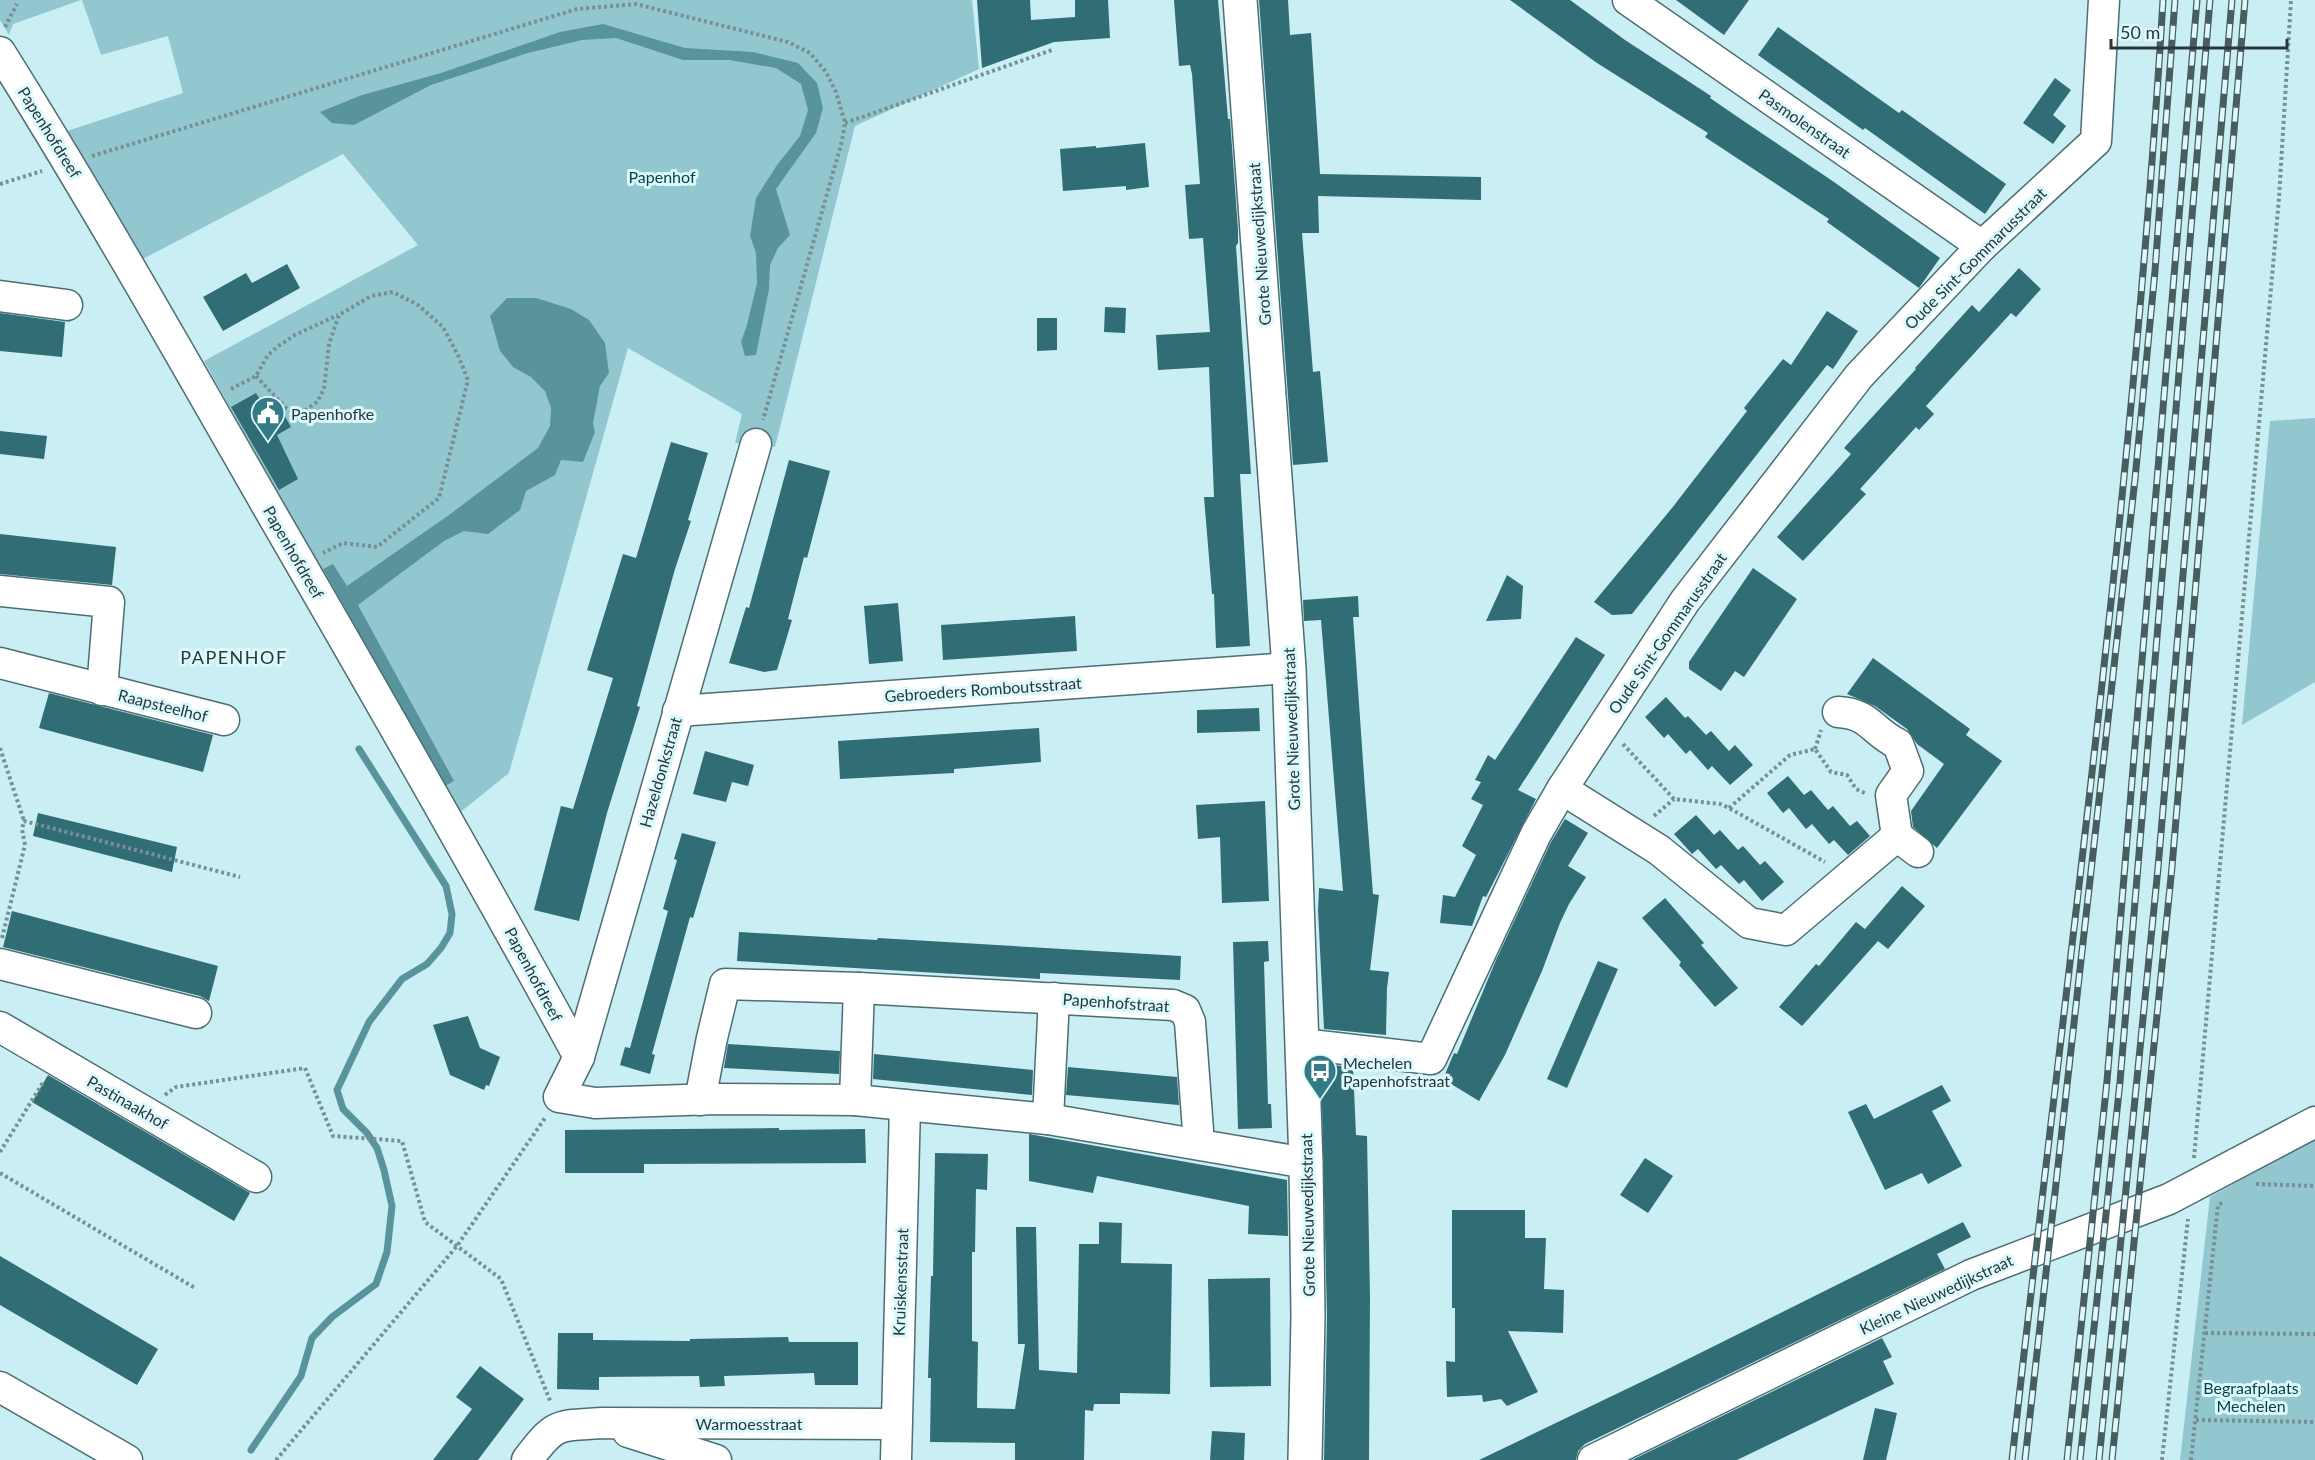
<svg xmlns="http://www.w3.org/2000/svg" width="2315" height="1460" font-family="Lato,sans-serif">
	<rect width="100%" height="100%" fill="#c9eef4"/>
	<!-- green -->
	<g fill="#93c7cf">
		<polygon points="0,0 81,0 13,24 9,35 0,20"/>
		<polygon points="82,0 972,0 979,69 855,126 775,447 735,443 742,414 628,348 509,773 458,814 204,361 418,245 343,154 141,260 64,132 183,93 168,36 101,55"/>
		<polygon points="2315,418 2315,682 2242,725 2270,421"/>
		<polygon points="2315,1139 2315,1460 2180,1460 2210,1197"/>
	</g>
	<!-- water -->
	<g fill="#59949d">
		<polygon points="603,24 685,48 753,52 798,63 817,83 823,108 816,133 776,189 790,235 778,248 770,265 769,289 756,355 745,356 741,342 747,325 757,283 756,253 750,236 756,198 777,165 800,136 808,110 801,84 776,68 729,60 683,60 616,38 582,40 528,53 431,85 354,125 332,123 320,112 362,95 441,73 560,32"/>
		<polygon points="507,298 536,298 571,309 589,320 605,343 609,373 600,386 593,423 595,432 583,462 561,460 555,475 526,491 520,510 488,534 464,531 444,541 358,605 454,781 445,786 323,569 333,564 347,586 449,515 538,448 550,426 551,408 545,391 531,377 513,367 500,351 490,316"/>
	</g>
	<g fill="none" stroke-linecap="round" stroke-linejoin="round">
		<!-- stream -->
		<polyline stroke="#59949d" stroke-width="7" points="251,1450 301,1376 312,1338 332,1317 376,1284 387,1252 392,1206 384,1170 377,1148 367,1133 343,1109 337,1090 369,1022 402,979 427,964 441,948 450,933 452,914 446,886 359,749"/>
	</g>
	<!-- building -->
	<g fill="#316d75">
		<polygon points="977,0 1030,0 1031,20 1075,17 1075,0 1108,0 1110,38 1054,42 982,68"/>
		<polygon points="1174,0 1218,0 1228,119 1230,119 1238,230 1238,243 1236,246 1251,474 1240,474 1250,646 1216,648 1214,594 1212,594 1204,497 1214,497 1209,367 1158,370 1156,335 1210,332 1203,238 1189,239 1185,185 1200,184 1192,74 1190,65 1179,66"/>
		<polygon points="1259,0 1288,0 1290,35 1311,33 1320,174 1481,177 1481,200 1318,196 1319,233 1302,233 1313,372 1320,371 1328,462 1293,465"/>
		<polygon points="1510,0 1570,0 1625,40 1711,96 1710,98 1745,122 1834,182 1940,258 1919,288 1827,222 1829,219 1705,137 1708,133 1597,63"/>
		<polygon points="1676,0 1749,0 1724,35"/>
		<polygon points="1778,27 1899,113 1902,110 2006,184 1985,214 1865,128 1863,130 1758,55"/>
		<polygon points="2055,78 2071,90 2053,115 2066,126 2053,144 2023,123"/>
		<polygon points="1145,143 1149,187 1126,190 1126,186 1063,191 1060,149 1096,146 1096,148"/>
		<polygon points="287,264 300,288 223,331 203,297 246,273 252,283"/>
		<polygon points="2019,268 2041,289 2016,317 2011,313 1926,406 1934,414 1919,430 1916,427 1860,489 1866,494 1803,561 1777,537 1851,454 1844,448 1916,369 1915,368 1972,305 1979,312"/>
		<polygon points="1105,307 1126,308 1125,333 1104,332"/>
		<polygon points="1827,311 1858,331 1833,369 1827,365 1632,614 1612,615 1594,602 1672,508 1747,411 1744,408 1783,359 1791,365"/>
		<polygon points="0,313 65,322 62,357 0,351"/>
		<polygon points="1037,318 1057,318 1057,350 1037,351"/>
		<polygon points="256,393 263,405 275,399 291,427 277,435 298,479 279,490 231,407"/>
		<polygon points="0,431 47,436 44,459 0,454"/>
		<polygon points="671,442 708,453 688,520 691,521 675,569 637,706 640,707 607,813 579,921 534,910 561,806 573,809 613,678 587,670 623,554 636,558"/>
		<polygon points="789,460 830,471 807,558 804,557 788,619 792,620 777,670 764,672 729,663 746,607 749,608"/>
		<polygon points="0,534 116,547 112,585 0,574"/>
		<polygon points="1753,568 1797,599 1744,677 1735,671 1721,691 1689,669 1689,662"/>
		<polygon points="1507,575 1523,586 1521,619 1486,621"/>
		<polygon points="1358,596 1359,617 1353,617 1365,790 1373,894 1379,895 1370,970 1389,972 1387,988 1386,1035 1324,1029 1318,910 1319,888 1343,891 1321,620 1304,621 1303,600"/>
		<polygon points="898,603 903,661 869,664 864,606"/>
		<polygon points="1075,616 1077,651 943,660 941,625"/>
		<polygon points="1576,637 1605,655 1518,790 1536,799 1486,897 1483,896 1472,926 1440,923 1443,895 1455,897 1476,855 1462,846 1483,805 1471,799 1481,782 1475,780 1488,755 1495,760"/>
		<polygon points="1873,658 1970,729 1966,735 2002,761 1937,848 1913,827 1911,811 1944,764 1917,744 1907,729 1875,706 1847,694"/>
		<polygon points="49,693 213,735 203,772 39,728"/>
		<polygon points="1666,697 1685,718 1688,716 1706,735 1711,731 1729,751 1735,745 1753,765 1730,785 1712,766 1708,770 1690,750 1686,754 1668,734 1664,738 1645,717"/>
		<polygon points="1259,708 1260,731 1197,733 1197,710"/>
		<polygon points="1039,728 1041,762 954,769 954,773 840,779 838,741"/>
		<polygon points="705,751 754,765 748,786 732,782 726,802 693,794"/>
		<polygon points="1788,776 1804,795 1811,790 1828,810 1833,806 1850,826 1857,821 1870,836 1848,855 1834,840 1829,844 1812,824 1806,829 1789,808 1783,813 1767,793"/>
		<polygon points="1265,801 1269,901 1222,903 1220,837 1198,839 1196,805"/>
		<polygon points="38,813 177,847 172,872 33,836"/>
		<polygon points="1696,815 1714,835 1720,830 1738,850 1743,846 1760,865 1765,861 1784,882 1762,901 1744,880 1739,884 1721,865 1716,869 1698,849 1692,854 1674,834"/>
		<polygon points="1565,819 1588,833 1568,866 1586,877 1569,904 1560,923 1542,971 1505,1055 1479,1101 1443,1079 1454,1053 1457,1054 1496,960 1551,842"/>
		<polygon points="682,833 716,842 693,918 690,917 652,1054 655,1055 650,1074 620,1065 625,1047 630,1048 668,911 663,909 677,860 674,859"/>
		<polygon points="1902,886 1925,906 1888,949 1878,941 1802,1026 1779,1007 1816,964 1819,966 1856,922 1865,929"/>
		<polygon points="1665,898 1704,943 1701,945 1738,988 1715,1007 1679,965 1681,962 1642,918"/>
		<polygon points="12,911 218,966 209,1001 200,996 3,947"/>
		<polygon points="739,932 877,940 878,938 1181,956 1180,980 1040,973 1040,979 737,961"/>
		<polygon points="1268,941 1269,961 1264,962 1268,1104 1271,1104 1272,1128 1238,1129 1233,942"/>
		<polygon points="1598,961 1618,969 1567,1088 1547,1079"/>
		<polygon points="468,1016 480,1048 500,1057 489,1086 486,1085 484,1090 450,1075 433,1025"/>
		<polygon points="728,1044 840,1051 839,1074 724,1068"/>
		<polygon points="874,1054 1033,1070 1032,1095 873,1079"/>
		<polygon points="1321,1064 1353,1067 1356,1135 1367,1136 1370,1298 1369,1460 1324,1460 1327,1317"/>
		<polygon points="1068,1067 1177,1077 1179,1105 1066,1095"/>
		<polygon points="48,1075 250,1193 234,1221 32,1102"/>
		<polygon points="1942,1085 1951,1101 1932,1111 1962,1166 1928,1184 1922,1173 1885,1190 1848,1112 1866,1104 1874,1119"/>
		<polygon points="779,1128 779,1130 865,1129 866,1163 644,1164 644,1173 565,1173 565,1130"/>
		<polygon points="1029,1134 1287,1180 1288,1236 1248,1234 1249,1206 1097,1176 1093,1193 1029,1181"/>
		<polygon points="935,1153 988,1154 987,1190 976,1189 975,1252 972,1252 972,1341 978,1342 977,1408 1015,1409 1025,1344 1018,1344 1016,1227 1036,1227 1039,1370 1077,1373 1079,1244 1099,1244 1099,1222 1122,1223 1121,1263 1172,1264 1170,1394 1120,1393 1120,1404 1094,1404 1093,1411 1085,1410 1084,1460 1015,1460 1015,1443 930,1442 931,1378 928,1378 931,1276 933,1276"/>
		<polygon points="1645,1158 1673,1176 1648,1213 1620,1195"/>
		<polygon points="1452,1210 1525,1210 1525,1238 1546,1238 1544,1289 1564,1290 1563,1333 1508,1331 1538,1392 1507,1406 1501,1399 1483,1402 1482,1395 1447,1397 1446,1361 1455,1362 1455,1308 1452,1308"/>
		<polygon points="1963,1222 1971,1237 1937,1254 1945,1269 1585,1444 1578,1451 1576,1460 1479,1460 1662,1372"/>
		<polygon points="0,1256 158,1349 137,1385 0,1305"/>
		<polygon points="1270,1278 1271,1386 1210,1387 1208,1279"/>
		<polygon points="558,1333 593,1333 593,1340 690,1341 690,1339 788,1337 789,1342 858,1342 858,1385 815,1385 814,1373 724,1376 725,1386 700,1387 699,1376 599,1377 599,1390 557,1389"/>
		<polygon points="1882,1338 1892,1357 1883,1361 1894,1384 1737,1460 1632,1460"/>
		<polygon points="480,1366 524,1399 478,1460 433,1460 472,1409 456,1397"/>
		<polygon points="1875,1408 1897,1413 1886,1460 1863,1460"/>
		<polygon points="1212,1431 1245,1433 1244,1460 1210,1460"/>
	</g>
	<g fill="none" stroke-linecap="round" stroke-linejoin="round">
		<!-- minor casing -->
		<g stroke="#4c6e73" stroke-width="33">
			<g id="minor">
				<polyline points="1628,0 1982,246"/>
				<path d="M0 52C93 200 179 352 266 504 372 687 478 871 579 1057"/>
				<polyline points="0,296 67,305"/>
				<polyline points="756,444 579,1057 559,1097 595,1103 715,1099 855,1100 905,1105 1048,1119 1306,1163"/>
				<polyline points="0,591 109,602 102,690"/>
				<polyline points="0,663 224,720"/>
				<polyline points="678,711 1289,668"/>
				<path d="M1838 712C1871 714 1871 731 1898 744L1908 771 1891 795 1897 836"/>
				<polyline points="1562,789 1659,850 1749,923 1786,930 1897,836 1918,852"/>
				<polyline points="0,964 196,1013"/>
				<polyline points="0,1027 256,1177"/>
				<polyline points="1302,1044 1431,1059 1536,834 1562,789 1685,601 1859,376 1982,246 2096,141 2104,0"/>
				<polyline points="700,1100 712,1038 725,984 859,988 1173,1005 1185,1010 1190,1022 1199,1144"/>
				<polyline points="855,1100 859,988"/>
				<polyline points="1048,1119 1054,998"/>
				<polyline points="0,1387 127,1460"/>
				<polyline points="628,1432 716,1460"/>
				<path d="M527 1460C556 1422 556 1426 603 1423L895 1424"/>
				<polyline points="896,1460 905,1105"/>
				<polyline points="1593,1460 1971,1275 2169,1199 2315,1122"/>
			</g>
		</g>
		<!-- major casing -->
		<g stroke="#4c6e73" stroke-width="36">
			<polyline id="major" points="1240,0 1289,668 1306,1163 1308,1317 1305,1460"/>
		</g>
		<!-- path -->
		<g stroke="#769094" stroke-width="4" stroke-dasharray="3 3" stroke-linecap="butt">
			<polyline points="5,27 17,4"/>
			<polyline points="845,123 1052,50"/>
			<polyline points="92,156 577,9 636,4 788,42 810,53 826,72 836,92 845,123 842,141 763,420"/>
			<polyline points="0,184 42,171"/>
			<polyline points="256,376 287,409 299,415 317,402 324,389 329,344 339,315 371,296 393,292 418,305 443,327 458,355 468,380 439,498 377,547 343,543 323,553"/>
			<polyline points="231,389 256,376 268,355 277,347 295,335 338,315"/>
			<polyline points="1623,744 1674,799 1720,804 1729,808 1825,862"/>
			<polyline points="0,748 24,821"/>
			<polyline points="1815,749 1821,730"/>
			<polyline points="1729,808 1790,755 1815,749 1831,772 1847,775 1856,789 1867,794"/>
			<polyline points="1654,816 1674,799"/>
			<polyline points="2,938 25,845 22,829 24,821 240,877"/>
			<polyline points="165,1095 176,1087 305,1068 333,1136 402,1141 425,1222 501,1279 551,1403"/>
			<polyline points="0,1152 44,1081"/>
			<polyline points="2194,1158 2279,198 2291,0"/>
			<polyline points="0,1173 195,1288"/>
			<polyline points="2256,1184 2315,1186"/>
			<polyline points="2205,1333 2315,1334"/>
			<polyline points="2196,1420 2315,1422"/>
			<polyline points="276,1460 457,1246 545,1118"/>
			<polyline points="2162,1460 2188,1219"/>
			<polyline points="2191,1460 2218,1205 2222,1203"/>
		</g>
		<!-- minor -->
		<use href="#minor" stroke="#fff" stroke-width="30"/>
		<!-- major -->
		<use href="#major" stroke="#fff" stroke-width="33"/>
		<!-- rail casing -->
		<g stroke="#495d60" stroke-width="7">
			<g id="rail">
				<path d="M2012 1460C2066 974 2134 488 2163 0"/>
				<polyline points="2025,1460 2135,479 2155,271 2175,0"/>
				<polyline points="2067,1460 2107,1081 2197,0"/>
				<polyline points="2080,1460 2120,1082 2210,0"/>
				<polyline points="2099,1460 2158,868 2232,0"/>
				<polyline points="2112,1460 2172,867 2245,0"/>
			</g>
		</g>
		<!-- rail -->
		<use href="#rail" stroke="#dcfafe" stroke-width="4.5" stroke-dasharray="14" stroke-linecap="butt"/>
	</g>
	<!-- icons -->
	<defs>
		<g id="civic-pin" transform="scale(1.725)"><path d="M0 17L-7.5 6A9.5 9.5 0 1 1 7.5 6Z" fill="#347c85" stroke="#dcfafe"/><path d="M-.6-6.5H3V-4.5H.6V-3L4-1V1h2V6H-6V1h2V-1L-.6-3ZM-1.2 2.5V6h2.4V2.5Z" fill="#fff"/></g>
		<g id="bus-pin" transform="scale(1.725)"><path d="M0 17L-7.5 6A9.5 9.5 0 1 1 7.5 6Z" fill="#347c85" stroke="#dcfafe"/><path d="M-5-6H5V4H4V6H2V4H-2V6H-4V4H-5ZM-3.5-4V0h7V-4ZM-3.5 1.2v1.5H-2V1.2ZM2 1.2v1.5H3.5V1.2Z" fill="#fff"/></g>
	</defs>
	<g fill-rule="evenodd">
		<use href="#civic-pin" x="268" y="413"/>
		<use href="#bus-pin" x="1320" y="1071"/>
	</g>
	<g text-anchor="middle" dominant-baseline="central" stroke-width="6" stroke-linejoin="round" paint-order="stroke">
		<!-- street labels -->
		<g font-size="16" fill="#283739" stroke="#dcfafe">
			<text transform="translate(1805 123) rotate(35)">Pasmolenstraat</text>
			<text transform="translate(50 132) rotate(58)">Papenhofdreef</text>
			<text transform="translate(1259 244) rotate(-94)">Grote Nieuwedijkstraat</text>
			<text transform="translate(1975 258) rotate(-45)">Oude Sint-Gommarusstraat</text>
			<text transform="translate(294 552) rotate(60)">Papenhofdreef</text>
			<text transform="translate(1667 633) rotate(-55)">Oude Sint-Gommarusstraat</text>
			<text transform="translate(983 689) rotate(-4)">Gebroeders Romboutsstraat</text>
			<text transform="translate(163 705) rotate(14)">Raapsteelhof</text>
			<text transform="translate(1291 729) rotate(-92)">Grote Nieuwedijkstraat</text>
			<text transform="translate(660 772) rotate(-74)">Hazeldonkstraat</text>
			<text transform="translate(534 974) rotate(62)">Papenhofdreef</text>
			<text transform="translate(1116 1002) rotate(4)">Papenhofstraat</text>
			<text transform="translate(128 1102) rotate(30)">Pastinaakhof</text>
			<text transform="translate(1307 1215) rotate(-91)">Grote Nieuwedijkstraat</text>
			<text transform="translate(900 1282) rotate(-88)">Kruiskensstraat</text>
			<text transform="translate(1936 1294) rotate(-25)">Kleine Nieuwedijkstraat</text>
			<text x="749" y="1423">Warmoesstraat</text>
		</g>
		<!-- park labels -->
		<g font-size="16" fill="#033e45" stroke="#dcfafe">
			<text x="662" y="176">Papenhof</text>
			<text x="2251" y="1387">Begraafplaats<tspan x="2251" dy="18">Mechelen</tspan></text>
		</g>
		<!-- poi labels -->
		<g font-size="16" fill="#283739" stroke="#dcfafe" text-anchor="start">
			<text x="291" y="413">Papenhofke</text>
			<text x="1343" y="1062">Mechelen<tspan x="1343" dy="18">Papenhofstraat</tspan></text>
		</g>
		<!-- neighbourhood labels -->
		<g font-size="18" letter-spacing="1.5" fill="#283739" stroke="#dcfafe">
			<text x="234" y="657">PAPENHOF</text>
		</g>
	</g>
	<!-- scale -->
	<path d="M2111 39v9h176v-9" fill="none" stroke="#283739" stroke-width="3"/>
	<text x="2120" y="39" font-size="18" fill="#283739" stroke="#dcfafe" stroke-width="4.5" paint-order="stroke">50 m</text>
</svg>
